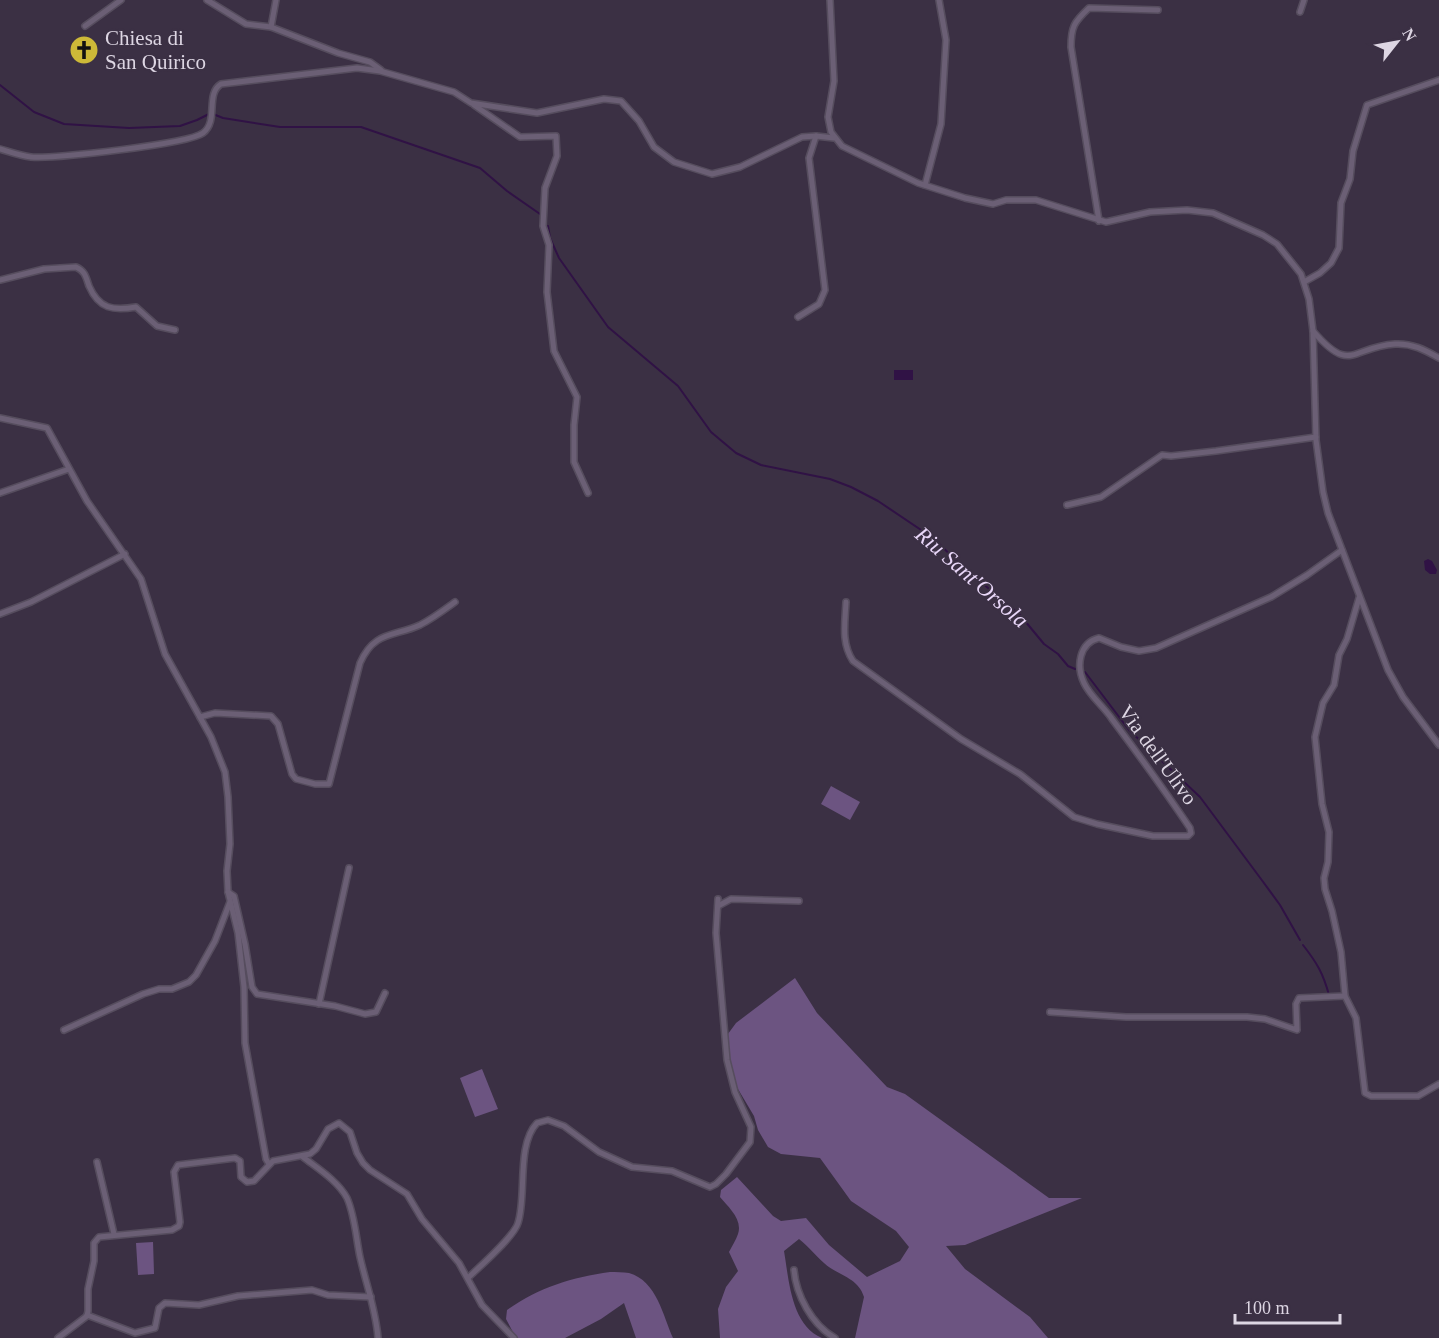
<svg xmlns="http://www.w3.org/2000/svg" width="1439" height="1338" font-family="Georgia,serif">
	<rect width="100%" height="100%" fill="#3b3044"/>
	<!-- green -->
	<g fill="#6c5481">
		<polygon points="831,786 860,802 850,820 821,804"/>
		<path d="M795 978 817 1013 887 1087 905 1094 1049 1198H1082L965 1245 946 1246 965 1269 1030 1317 1048 1338H855L864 1297C858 1277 838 1276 824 1263 815 1255 809 1247 799 1239L784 1251C789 1280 791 1325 822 1338H720L718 1309 726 1287 738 1271 729 1252C732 1246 736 1240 738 1234 743 1219 728 1207 720 1197L721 1190 737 1177 773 1216 781 1221 806 1218 829 1245 867 1277 900 1261 909 1247 896 1231 851 1201 820 1158 781 1154 768 1147 758 1130 754 1116 732 1079 725 1038 736 1023Z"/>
		<polygon points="482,1069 498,1109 475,1117 460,1078"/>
		<polygon points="153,1242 154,1274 138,1275 136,1243"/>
		<path d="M610 1272C616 1272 623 1272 629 1273 657 1281 663 1316 673 1338H636L624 1303 601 1319 565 1338H516L506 1319 507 1310C538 1288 572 1277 610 1272Z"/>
	</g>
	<!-- water -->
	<g fill="#301245">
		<rect x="894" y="370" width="19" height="10"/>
		<polygon points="1428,559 1432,561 1437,570 1436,574 1430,574 1425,570 1424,561"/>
	</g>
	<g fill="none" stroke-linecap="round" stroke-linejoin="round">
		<!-- stream -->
		<g stroke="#301245" stroke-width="2">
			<polyline points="0,85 34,112 64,124 129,128 180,126 197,120 209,114"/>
			<polyline points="213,114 223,118 280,127 361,127 480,168 507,191 540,214"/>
			<polyline points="548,226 550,238 559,258 608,327 678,386 711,432 736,453 761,465 830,479 851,487 878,501 933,538 962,566 1020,615 1044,644 1058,654 1068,666 1075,669"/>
			<polyline points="1085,672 1129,730 1200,797 1261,879 1280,905 1300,940"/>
			<path d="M1303 945C1317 963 1323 973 1329 995"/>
		</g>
		<!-- street casing -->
		<g stroke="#564d5e" stroke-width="8">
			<g id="street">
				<polyline points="207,0 246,24 271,27"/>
				<polyline points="276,0 271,27 338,53 370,62 381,70"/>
				<polyline points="830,0 834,81 828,117 831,132 842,146 918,183 965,198 993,204 1006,200 1036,200 1106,222 1150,212 1187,210 1213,213 1263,235 1277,244 1301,274 1309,299 1313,331 1316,440 1323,492 1328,513 1388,670 1403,697 1439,745"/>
				<polyline points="1300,12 1304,0"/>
				<polyline points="85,26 121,0"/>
				<polyline points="474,105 520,137 556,136 557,156 545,188 543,226 549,245 547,292 554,351 577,397 574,425 574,462 588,493"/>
				<path d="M0 149C10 152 21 156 31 157 54 159 188 144 203 133 219 121 205 94 221 84L357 68 380 71 454 92 471 103 537 113 604 99 621 101 639 121 654 147 674 162 712 174 740 167 802 137 816 136 834 138"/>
				<polyline points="925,185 941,124 946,40 939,0"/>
				<path d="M1099 221 1071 47C1071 27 1074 22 1089 8L1158 10"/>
				<path d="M0 280 44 269 76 267C85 271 86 277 89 286 99 309 113 311 136 307L157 326 175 330"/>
				<polyline points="1304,282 1320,273 1331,263 1339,248 1341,203 1350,179 1353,151 1367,105 1439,80"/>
				<polyline points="798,317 819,304 825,290 809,158 816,136"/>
				<path d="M1313 331C1351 375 1351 347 1395 344 1412 343 1425 350 1439 358"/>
				<polyline points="0,418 47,428 87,501 141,579 165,654 211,737 225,772 228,797 230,844 227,871 228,892 238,933 244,987 245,1043 266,1159 269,1164"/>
				<polyline points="0,493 69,469"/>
				<polyline points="1067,505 1101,497 1162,455 1171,456 1216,451 1316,437"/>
				<polyline points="1359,598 1347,639 1339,655 1334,685 1323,703 1315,737 1322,804 1329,832 1328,862 1324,878 1325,889 1332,911 1341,952 1345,996 1356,1018 1365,1093 1371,1096 1418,1096 1439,1084"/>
				<path d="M846 602C845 623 841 643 853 661L961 739 1020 774 1074 817 1097 824 1153 836H1188L1191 833 1190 828C1165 791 1139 755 1112 719 1104 707 1090 696 1084 683 1076 666 1079 643 1099 638L1121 647 1139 651 1156 648 1271 597 1307 575 1342 550"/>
				<polyline points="0,614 31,602 125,554"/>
				<path d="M200 717 215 713 271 716 278 724 292 774 296 779 315 784H329L360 663C374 631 393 637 420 625 432 619 444 610 455 602"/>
				<polyline points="228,892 234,896 245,944 252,987 257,994 335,1006 365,1014 376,1012 385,993"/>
				<polyline points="718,906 731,899 799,901"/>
				<polyline points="319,1004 349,868"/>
				<polyline points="1050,1012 1126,1017 1247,1017 1265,1019 1297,1030 1296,1004 1299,998 1345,996"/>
				<polyline points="64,1030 143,994 159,989 172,989 189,982 196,975 215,941 230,902"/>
				<path d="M303 1157C317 1168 338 1181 347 1198 355 1216 356 1238 360 1257 366 1284 376 1310 378 1338"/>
				<polyline points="97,1162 114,1234"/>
				<path d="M794 1270C796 1295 812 1325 835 1338"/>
				<path d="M468 1278C479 1267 514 1237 518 1223 527 1196 516 1145 537 1123L548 1120 564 1126 599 1152 632 1167 672 1171 710 1187 716 1184 726 1174 750 1142 751 1127 735 1092 727 1060 716 933 718 899"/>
				<polyline points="87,1315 135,1333 155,1328 159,1308 165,1303 199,1305 238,1296 312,1290 328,1295 371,1297"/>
				<polyline points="58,1338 87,1316 88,1311 88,1289 94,1261 94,1243 99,1237 172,1230 179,1226 180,1222 174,1172 178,1165 235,1158 240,1161 241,1177 247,1182 254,1181 273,1161 310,1154 316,1149 328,1129 339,1123 350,1132 357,1153 363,1163 370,1170 407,1194 422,1219 459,1263 482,1305 514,1338"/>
			</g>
		</g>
		<!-- street -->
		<use href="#street" stroke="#6b5f75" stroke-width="5"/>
	</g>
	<!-- icons -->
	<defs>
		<g id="church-disc" transform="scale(1.5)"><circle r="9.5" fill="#cdb938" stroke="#3b3044"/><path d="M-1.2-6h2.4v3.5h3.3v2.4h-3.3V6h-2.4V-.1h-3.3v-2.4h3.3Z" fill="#111"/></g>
	</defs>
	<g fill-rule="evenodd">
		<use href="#church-disc" x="84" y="50"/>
	</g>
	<g text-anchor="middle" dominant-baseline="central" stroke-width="4.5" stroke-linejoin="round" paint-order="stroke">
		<!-- poi labels -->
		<g font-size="21" fill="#ddd6e3" stroke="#3b3044" text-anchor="start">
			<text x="105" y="38">Chiesa di<tspan x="105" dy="24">San Quirico</tspan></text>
		</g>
		<!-- street labels -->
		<g font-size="21" fill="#ddd6e3" stroke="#3b3044">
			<text transform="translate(1158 755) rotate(54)">Via dell'Ulivo</text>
		</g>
		<!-- water labels -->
		<g font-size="22" font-style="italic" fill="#e9d7f9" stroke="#3b3044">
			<text transform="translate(972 577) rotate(41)">Riu Sant'Orsola</text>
		</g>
	</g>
	<!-- north arrow -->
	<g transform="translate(1397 42) rotate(59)" stroke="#3b3044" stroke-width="4.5" paint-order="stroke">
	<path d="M0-4.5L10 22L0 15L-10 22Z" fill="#ddd6e3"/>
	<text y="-9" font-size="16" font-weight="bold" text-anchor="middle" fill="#ddd6e3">N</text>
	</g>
	<!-- scale -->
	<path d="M1235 1314v9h105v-9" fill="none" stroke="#ddd6e3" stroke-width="3"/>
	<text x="1244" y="1314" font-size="18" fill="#ddd6e3" stroke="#3b3044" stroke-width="4.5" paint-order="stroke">100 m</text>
</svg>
